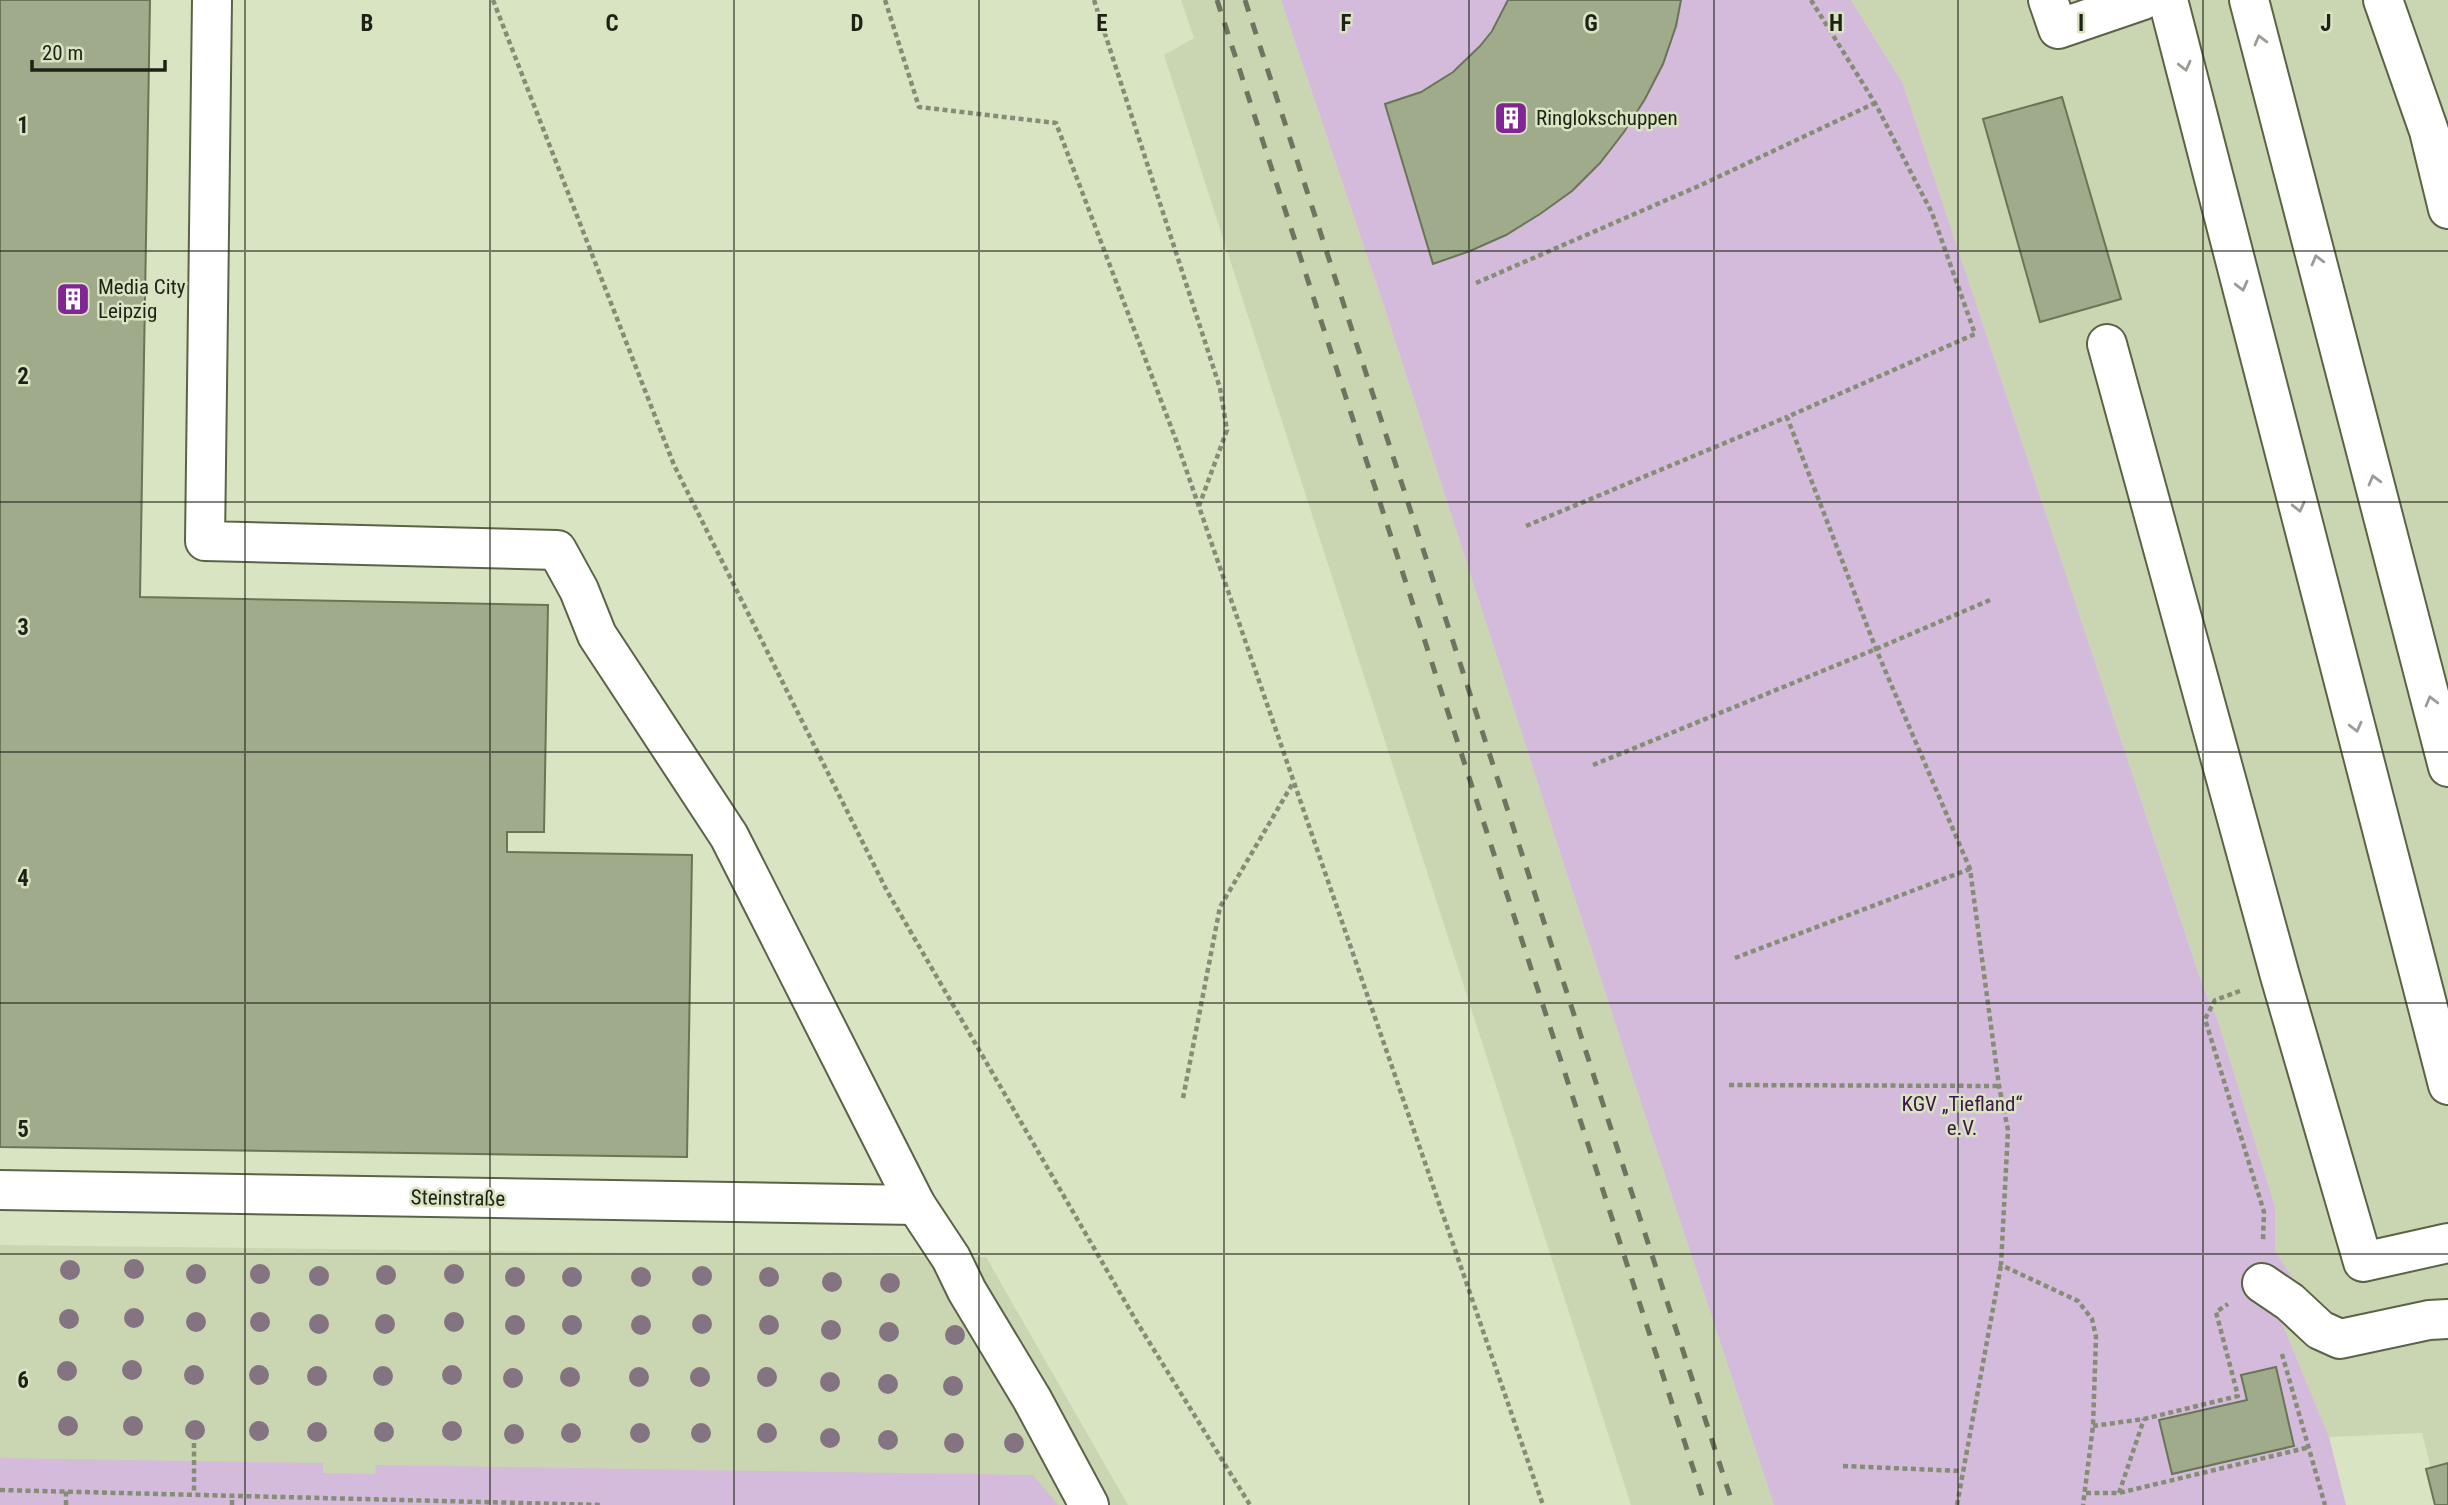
<svg xmlns="http://www.w3.org/2000/svg" width="2448" height="1505" font-family="'Roboto Condensed',sans-serif">
	<rect width="100%" height="100%" fill="#d9e4c3"/>
	<!-- built -->
	<g fill="#cad6b1">
		<polygon points="1181,0 1281,0 1383,303 1629,1066 1774,1505 1631,1505 1164,55 1194,38"/>
		<polygon points="1851,0 2448,0 2448,1505 2440,1505 2422,1433 2329,1437 2278,1313 2302,1292 2275,1251 2275,1207 2217,1018 2203,987 1903,84"/>
		<polygon points="0,1245 986,1257 1128,1505 0,1505"/>
	</g>
	<!-- green -->
	<g fill="#d4badb">
		<path d="M1281 0H1508C1484 53 1441 88 1385 104L1433 263C1459 255 1485 247 1508 234 1598 184 1659 101 1681 0H1851L1903 84 2203 987 2217 1018 2275 1207V1251L2302 1292 2278 1313 2329 1437 2346 1505H1774L1629 1066 1383 303Z"/>
		<polygon points="0,1458 323,1463 323,1473 375,1474 376,1465 1033,1475 1058,1505 0,1505"/>
	</g>
	<!-- building -->
	<g fill="#a0ab8c" stroke="#6a7457" stroke-width="2">
		<polygon points="0,0 150,0 140,597 548,605 544,832 507,832 507,852 692,855 687,1157 0,1147"/>
		<polygon points="1508,0 1681,0 1676,26 1663,64 1645,99 1624,132 1600,163 1572,191 1540,214 1506,235 1470,251 1433,264 1385,104 1421,92 1453,72 1480,46 1492,31"/>
		<polygon points="2062,97 2121,299 2040,322 1983,119"/>
		<polygon points="2276,1367 2294,1446 2172,1474 2159,1420 2247,1400 2241,1375"/>
		<polygon points="2448,1463 2448,1505 2435,1505 2426,1469"/>
	</g>
	<g fill="none" stroke-linecap="round" stroke-linejoin="round">
		<!-- minor casing -->
		<g stroke="#5a6347" stroke-width="42">
			<g id="minor">
				<polyline points="212,0 205,541 557,550 579,590 597,635 729,836 916,1205 951,1258 967,1291 1032,1399 1089,1505"/>
				<polyline points="2048,0 2058,29 2143,0"/>
				<polyline points="2168,0 2448,1085"/>
				<polyline points="2249,0 2448,767"/>
				<polyline points="2383,0 2429,131 2448,209"/>
				<polyline points="2107,344 2280,976 2363,1262 2448,1243"/>
				<polyline points="0,1190 916,1205"/>
				<polyline points="2262,1283 2290,1302 2320,1330 2340,1339 2429,1320 2448,1319"/>
			</g>
		</g>
		<!-- path -->
		<g stroke="#858d76" stroke-width="4.5" stroke-dasharray="5 3.5" stroke-linecap="butt">
			<polyline points="493,0 674,465 887,891 1138,1324 1250,1505"/>
			<polyline points="885,0 919,107 1056,123 1176,440 1543,1505"/>
			<polyline points="1094,0 1220,388 1227,430 1199,506"/>
			<polyline points="1811,0 1875,103 1932,213 1975,334 1787,417 1876,649 1970,869 1999,1086 2008,1130 2001,1265 2078,1301 2092,1319 2096,1337 2093,1426 2083,1505"/>
			<polyline points="1476,283 1701,185 1875,103"/>
			<polyline points="1526,526 1787,417"/>
			<polyline points="1593,765 1876,649 1990,600"/>
			<polyline points="1735,958 1970,869"/>
			<polyline points="2240,991 2215,1000 2205,1019 2264,1212 2263,1241"/>
			<polyline points="1729,1085 1999,1086"/>
			<polyline points="1183,1098 1220,907 1293,783"/>
			<polyline points="2282,1354 2325,1505"/>
			<polyline points="2093,1426 2144,1419 2238,1396 2216,1312 2228,1304"/>
			<polyline points="194,1443 194,1494"/>
			<polyline points="1843,1466 1962,1471"/>
			<polyline points="0,1490 602,1505"/>
			<polyline points="2086,1493 2119,1493 2310,1447"/>
			<polyline points="2119,1493 2144,1419"/>
			<polyline points="66,1505 66,1491"/>
			<polyline points="232,1505 232,1496"/>
			<polyline points="1957,1505 2001,1265"/>
		</g>
		<!-- minor -->
		<use href="#minor" stroke="#fff" stroke-width="38"/>
		<!-- rail -->
		<g stroke="#6d745f" stroke-width="5" stroke-dasharray="12 12" stroke-linecap="butt">
			<polyline points="1217,0 1705,1505"/>
			<polyline points="1245,0 1733,1505"/>
		</g>
	</g>
	<!-- trees -->
	<g fill="#847380">
		<circle cx="134" cy="1269" r="10"/>
		<circle cx="70" cy="1270" r="10"/>
		<circle cx="196" cy="1274" r="10"/>
		<circle cx="260" cy="1274" r="10"/>
		<circle cx="454" cy="1274" r="10"/>
		<circle cx="386" cy="1275" r="10"/>
		<circle cx="319" cy="1276" r="10"/>
		<circle cx="702" cy="1276" r="10"/>
		<circle cx="515" cy="1277" r="10"/>
		<circle cx="572" cy="1277" r="10"/>
		<circle cx="641" cy="1277" r="10"/>
		<circle cx="769" cy="1277" r="10"/>
		<circle cx="832" cy="1282" r="10"/>
		<circle cx="890" cy="1283" r="10"/>
		<circle cx="134" cy="1318" r="10"/>
		<circle cx="69" cy="1319" r="10"/>
		<circle cx="196" cy="1322" r="10"/>
		<circle cx="260" cy="1322" r="10"/>
		<circle cx="454" cy="1322" r="10"/>
		<circle cx="319" cy="1324" r="10"/>
		<circle cx="385" cy="1324" r="10"/>
		<circle cx="702" cy="1324" r="10"/>
		<circle cx="515" cy="1325" r="10"/>
		<circle cx="572" cy="1325" r="10"/>
		<circle cx="641" cy="1325" r="10"/>
		<circle cx="769" cy="1325" r="10"/>
		<circle cx="831" cy="1330" r="10"/>
		<circle cx="889" cy="1332" r="10"/>
		<circle cx="955" cy="1335" r="10"/>
		<circle cx="132" cy="1370" r="10"/>
		<circle cx="67" cy="1371" r="10"/>
		<circle cx="194" cy="1375" r="10"/>
		<circle cx="259" cy="1375" r="10"/>
		<circle cx="452" cy="1375" r="10"/>
		<circle cx="317" cy="1376" r="10"/>
		<circle cx="383" cy="1376" r="10"/>
		<circle cx="570" cy="1377" r="10"/>
		<circle cx="639" cy="1377" r="10"/>
		<circle cx="700" cy="1377" r="10"/>
		<circle cx="767" cy="1377" r="10"/>
		<circle cx="513" cy="1378" r="10"/>
		<circle cx="830" cy="1382" r="10"/>
		<circle cx="888" cy="1384" r="10"/>
		<circle cx="953" cy="1386" r="10"/>
		<circle cx="68" cy="1426" r="10"/>
		<circle cx="133" cy="1426" r="10"/>
		<circle cx="195" cy="1430" r="10"/>
		<circle cx="259" cy="1431" r="10"/>
		<circle cx="452" cy="1431" r="10"/>
		<circle cx="317" cy="1432" r="10"/>
		<circle cx="384" cy="1432" r="10"/>
		<circle cx="571" cy="1433" r="10"/>
		<circle cx="640" cy="1433" r="10"/>
		<circle cx="701" cy="1433" r="10"/>
		<circle cx="767" cy="1433" r="10"/>
		<circle cx="514" cy="1434" r="10"/>
		<circle cx="830" cy="1438" r="10"/>
		<circle cx="888" cy="1440" r="10"/>
		<circle cx="954" cy="1443" r="10"/>
		<circle cx="1014" cy="1443" r="10"/>
	</g>
	<!-- one-way arrows -->
	<defs><path id="oneway-chevron" d="M-2-3.5L2.5 0L-2 3.5" fill="none" stroke-width="1.6" stroke-linecap="round" stroke-linejoin="round" transform="scale(1.75)"/></defs>
	<g stroke="#9a9c96">
		<use href="#oneway-chevron" transform="translate(2260 40) rotate(-105)"/>
		<use href="#oneway-chevron" transform="translate(2185 66) rotate(76)"/>
		<use href="#oneway-chevron" transform="translate(2317 260) rotate(-105)"/>
		<use href="#oneway-chevron" transform="translate(2242 286) rotate(76)"/>
		<use href="#oneway-chevron" transform="translate(2374 480) rotate(-105)"/>
		<use href="#oneway-chevron" transform="translate(2299 507) rotate(76)"/>
		<use href="#oneway-chevron" transform="translate(2431 701) rotate(-105)"/>
		<use href="#oneway-chevron" transform="translate(2356 727) rotate(76)"/>
	</g>
	<!-- grid -->
	<path fill="none" stroke="#1e2216" stroke-width="2" stroke-opacity="0.55" d="M245 0V1505M490 0V1505M734 0V1505M979 0V1505M1224 0V1505M1469 0V1505M1714 0V1505M1958 0V1505M2203 0V1505M0 251H2448M0 502H2448M0 752H2448M0 1003H2448M0 1254H2448"/>
	<!-- icons -->
	<defs>
		<g id="building-square" transform="scale(1.75)"><rect x="-9" y="-9" width="18" height="18" rx="4" fill="#802795" stroke="#d9e4c3"/><path d="M-4-6H4V6H1V3H-1V6H-4ZM-2.5-4.3h1.7v1.8h-1.7ZM.8-4.3h1.7v1.8H.8ZM-2.5-1h1.7V.8h-1.7ZM.8-1h1.7V.8H.8Z" fill="#fff"/></g>
	</defs>
	<g fill-rule="evenodd">
		<use href="#building-square" x="1511" y="118"/>
		<use href="#building-square" x="73" y="299"/>
	</g>
	<g text-anchor="middle" dominant-baseline="central" stroke-width="5" stroke-linejoin="round" paint-order="stroke">
		<!-- poi labels -->
		<g font-size="21" fill="#1e2216" stroke="#d9e4c3" text-anchor="start">
			<text x="1536" y="118">Ringlokschuppen</text>
			<text x="98" y="287">Media City<tspan x="98" dy="24">Leipzig</tspan></text>
		</g>
		<!-- park labels -->
		<g font-size="21" fill="#3f1649" stroke="#d9e4c3">
			<text x="1962" y="1104">KGV „Tiefland“<tspan x="1962" dy="24">e.V.</tspan></text>
		</g>
		<!-- street labels -->
		<g font-size="21" fill="#1e2216" stroke="#d9e4c3">
			<text transform="translate(458 1198) rotate(1)">Steinstraße</text>
		</g>
	</g>
	<g font-size="23" text-anchor="middle" font-weight="bold" fill="#1e2216" stroke="#d9e4c3" stroke-width="5" stroke-linejoin="round" paint-order="stroke">
		<text x="367" y="31">B</text>
		<text x="612" y="31">C</text>
		<text x="857" y="31">D</text>
		<text x="1102" y="31">E</text>
		<text x="1346" y="31">F</text>
		<text x="1591" y="31">G</text>
		<text x="1836" y="31">H</text>
		<text x="2081" y="31">I</text>
		<text x="2326" y="31">J</text>
		<text x="23" y="133">1</text>
		<text x="23" y="384">2</text>
		<text x="23" y="635">3</text>
		<text x="23" y="886">4</text>
		<text x="23" y="1137">5</text>
		<text x="23" y="1388">6</text>
	</g>
	<!-- scale -->
	<path d="M32 60v10h133v-10" fill="none" stroke="#1e2216" stroke-width="3.5"/>
	<text x="42" y="60" font-size="21" fill="#1e2216" stroke="#d9e4c3" stroke-width="5" paint-order="stroke">20 m</text>
</svg>
